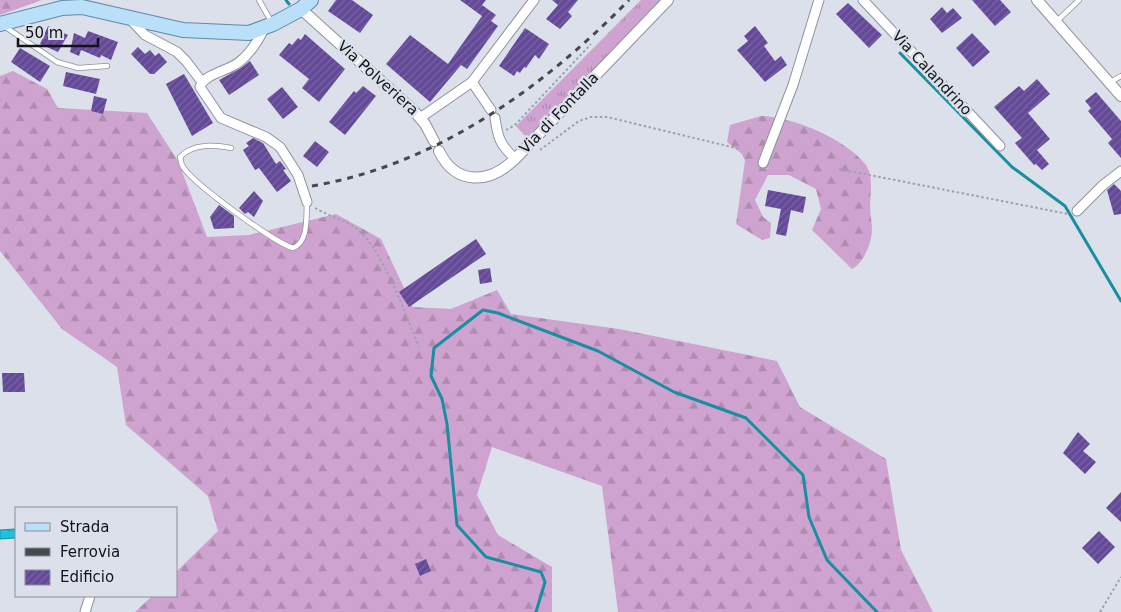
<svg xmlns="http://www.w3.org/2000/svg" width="1121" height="612" font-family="'DejaVu Sans',sans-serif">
	<defs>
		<pattern id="grass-tufts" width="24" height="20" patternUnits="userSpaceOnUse" patternTransform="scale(1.25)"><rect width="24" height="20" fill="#cea3cf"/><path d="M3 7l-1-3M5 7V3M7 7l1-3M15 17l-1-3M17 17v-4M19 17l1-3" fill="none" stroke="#b08bb1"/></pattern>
		<pattern id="forest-firs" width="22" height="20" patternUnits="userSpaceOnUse" patternTransform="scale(1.25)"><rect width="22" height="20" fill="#cea3cf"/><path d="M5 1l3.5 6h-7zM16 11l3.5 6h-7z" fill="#b08bb1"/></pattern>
		<pattern id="water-ripples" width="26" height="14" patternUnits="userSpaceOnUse" patternTransform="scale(1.25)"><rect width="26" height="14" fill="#1cc3db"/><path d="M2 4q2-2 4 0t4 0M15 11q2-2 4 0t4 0" fill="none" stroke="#19a7bb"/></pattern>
		<pattern id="building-hatch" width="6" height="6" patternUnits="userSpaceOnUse" patternTransform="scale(1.25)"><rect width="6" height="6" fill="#644999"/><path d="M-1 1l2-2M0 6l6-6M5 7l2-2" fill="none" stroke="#7965a1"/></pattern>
	</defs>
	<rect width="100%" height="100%" fill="#dbe0ea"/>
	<!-- grass -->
	<polygon fill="url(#grass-tufts)" points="641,0 661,0 527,138 516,126"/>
	<!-- forest -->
	<g fill="url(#forest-firs)">
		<polygon points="0,0 42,0 0,15"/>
		<polygon points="13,71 47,89 58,108 147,113 178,161 207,237 249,235 336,214 381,239 413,307 451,309 497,290 511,314 619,329 777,361 800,407 886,459 901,550 933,612 618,612 602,486 492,447 477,495 498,535 552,567 552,612 135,612 152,596 176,596 176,572 218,531 208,496 126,425 117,367 62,329 0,251 0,76"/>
		<path d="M761 116C793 117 846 139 866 165 874 177 870 194 870 207 870 214 872 222 872 229 872 242 864 263 852 269L812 230 821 209 816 189 789 175H768L755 200 763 217 771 223 770 238 762 240 736 224 745 161 742 154 727 142 730 125Z"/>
	</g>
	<!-- water -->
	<polygon fill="url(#water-ripples)" stroke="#198ea0" points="15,529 16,538 0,539 0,530"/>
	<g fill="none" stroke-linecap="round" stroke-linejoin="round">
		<!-- stream -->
		<g stroke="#198ea0" stroke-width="3">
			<polyline points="286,0 289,4"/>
			<polyline points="900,53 1012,167 1065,206 1121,301"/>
			<polyline points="536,612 545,582 541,572 486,557 457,525 447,424 442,399 431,376 434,348 483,310 498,313 598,351 674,392 746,418 803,475 809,517 827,560 877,612"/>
		</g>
	</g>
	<!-- building -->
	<g fill="url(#building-hatch)">
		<polygon points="336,0 352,0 373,15 360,33 328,11"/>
		<polygon points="460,0 486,0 482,5 496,15 491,21 498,26 467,69 461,65 430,102 386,64 410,35 448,64 482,16"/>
		<polygon points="552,0 578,0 568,12 572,16 560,29 546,19 558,5"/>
		<polygon points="972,0 1000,0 1011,12 995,26"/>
		<polygon points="848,3 882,35 869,48 836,14"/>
		<polygon points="942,7 947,13 953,8 962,18 942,33 930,19"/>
		<polygon points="48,26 68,35 58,52 40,44"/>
		<polygon points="755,26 768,43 764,46 775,61 781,56 787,65 765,82 737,50 748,41 744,36"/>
		<polygon points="525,28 549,44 539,59 535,55 526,68 524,67 520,73 517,71 514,76 499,66"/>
		<polygon points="88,31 118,42 111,60 101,55 100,58 81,50 79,56 70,52 74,33 85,38"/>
		<polygon points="972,33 990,52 973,67 956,48"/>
		<polygon points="305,34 345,69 319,102 302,88 309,79 279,55 289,43 292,45 298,38 301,40"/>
		<polygon points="138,47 145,54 150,50 155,56 159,53 167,62 154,74 150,74 131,54"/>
		<polygon points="20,48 50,66 40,82 11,62"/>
		<polygon points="250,61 259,75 229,95 219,80 241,68"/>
		<polygon points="66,72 100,79 96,94 63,86"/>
		<polygon points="184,74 213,123 192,136 166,84"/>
		<polygon points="1037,79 1050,94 1028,113 1050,139 1037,150 1049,164 1042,170 1036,164 1034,165 1015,143 1022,138 994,107 1019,86 1024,91"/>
		<polygon points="363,86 376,96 345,135 329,122 354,91 356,93"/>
		<polygon points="282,87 298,107 283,119 267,99"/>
		<polygon points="1096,92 1121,121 1121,158 1108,143 1112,139 1088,111 1091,108 1085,101"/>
		<polygon points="94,96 107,99 103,114 91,111"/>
		<polygon points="253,138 263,143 276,164 280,161 286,169 283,170 291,181 277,192 259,168 255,170 243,150 249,146 246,143"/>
		<polygon points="315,141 329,152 317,167 303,156"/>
		<polygon points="1114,184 1121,191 1121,214 1114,215 1107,190"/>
		<polygon points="768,190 806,197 803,213 791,210 786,236 776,234 781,209 765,206"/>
		<polygon points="254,191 263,201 254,217 248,212 245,214 239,208"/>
		<polygon points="219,205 234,216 234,228 214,229 210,217"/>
		<polygon points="476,239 486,254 409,307 399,292"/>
		<polygon points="490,268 492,282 480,284 478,270"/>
		<polygon points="2,373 24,373 25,392 3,392"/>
		<polygon points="1078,432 1090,444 1083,451 1096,462 1085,474 1063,453"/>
		<polygon points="1121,492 1121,522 1106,508"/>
		<polygon points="1099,531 1115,547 1098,564 1082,548"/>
		<polygon points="426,559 431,571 420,576 415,564"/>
	</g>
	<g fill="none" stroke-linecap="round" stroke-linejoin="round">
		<!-- service casing -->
		<g stroke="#8e929c" stroke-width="6">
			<g id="service">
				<polyline points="259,0 272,23"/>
				<polyline points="1057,21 1079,0"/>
				<polyline points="4,26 57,62 78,68 107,66"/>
				<polyline points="1111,82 1121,76"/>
				<path d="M231 148C214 145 193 143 180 157 181 160 181 163 182 165 189 181 275 243 293 248 309 242 306 216 307 202"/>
			</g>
		</g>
		<!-- minor casing -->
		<g stroke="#8e929c" stroke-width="11">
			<g id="minor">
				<polyline points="863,0 1000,146"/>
				<polyline points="130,19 145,35 177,52 186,61 202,82"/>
				<path d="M264 29C258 41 250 54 238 63 227 71 204 74 200 87L221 118 266 137 280 147 298 175 307 202"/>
				<polyline points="472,82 491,110"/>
				<polyline points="420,118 472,82 534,0"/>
				<path d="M495 118C498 139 500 144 515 159"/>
				<polyline points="763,163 793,85 819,0"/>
				<polyline points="1077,211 1103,185 1121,171"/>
				<polyline points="85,612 90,596"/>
			</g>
		</g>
		<!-- tertiary casing -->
		<g stroke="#8e929c" stroke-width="12">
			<g id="tertiary">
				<polyline points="1037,0 1121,96"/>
				<polyline points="301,9 413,110 425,124 434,141"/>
				<path d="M439 151C456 186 489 184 515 159L668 0"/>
			</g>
		</g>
		<!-- primary casing -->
		<g stroke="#6189a6" stroke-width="16">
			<polyline id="primary" points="0,24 62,8 82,7 183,30 249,33 273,24 301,9 311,0"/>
		</g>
		<!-- path -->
		<g stroke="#9da2a9" stroke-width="2" stroke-dasharray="2.5 2.5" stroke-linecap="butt">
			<polyline points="506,130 515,125 591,44"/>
			<polyline points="540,150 579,121 591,117 607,117 740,149"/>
			<polyline points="839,169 1068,214"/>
			<path d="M315 208C327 215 341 219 353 226 382 245 405 314 419 347"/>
			<polyline points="1100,612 1121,577"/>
		</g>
		<!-- service -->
		<use href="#service" stroke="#fff" stroke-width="4.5"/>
		<!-- minor -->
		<use href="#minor" stroke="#fff" stroke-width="9"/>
		<!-- tertiary -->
		<use href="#tertiary" stroke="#fff" stroke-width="10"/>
		<!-- primary -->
		<use href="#primary" stroke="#badff8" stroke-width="14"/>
		<!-- rail -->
		<path stroke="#46494e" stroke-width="3" stroke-dasharray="6 6" stroke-linecap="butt" d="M312 186C436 165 543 88 629 0"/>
	</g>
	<g text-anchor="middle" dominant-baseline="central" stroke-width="5" stroke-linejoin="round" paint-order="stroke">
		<!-- street labels -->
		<g font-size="15" fill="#111316" stroke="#dbe0ea">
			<text transform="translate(932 73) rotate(47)">Via Calandrino</text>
			<text transform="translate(378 78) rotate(42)">Via Polveriera</text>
			<text transform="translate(559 113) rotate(-46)">Via di Fontalla</text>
		</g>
	</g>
	<!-- legend -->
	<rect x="15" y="507" width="162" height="90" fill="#dbe0ea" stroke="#8a8e95"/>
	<rect x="25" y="523" width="25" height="8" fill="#badff8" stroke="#8a8e95"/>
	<text x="60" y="532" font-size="15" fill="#111316">Strada</text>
	<rect x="25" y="548" width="25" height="8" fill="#46494e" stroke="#8a8e95"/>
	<text x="60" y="557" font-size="15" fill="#111316">Ferrovia</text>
	<rect x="25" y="570" width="25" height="15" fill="url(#building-hatch)" stroke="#8a8e95"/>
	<text x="60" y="582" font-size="15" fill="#111316">Edificio</text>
	<!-- scale -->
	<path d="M18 38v8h80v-8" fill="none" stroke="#111316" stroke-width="2.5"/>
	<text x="25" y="38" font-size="15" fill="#111316" stroke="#dbe0ea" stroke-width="4" paint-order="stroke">50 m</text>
</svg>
